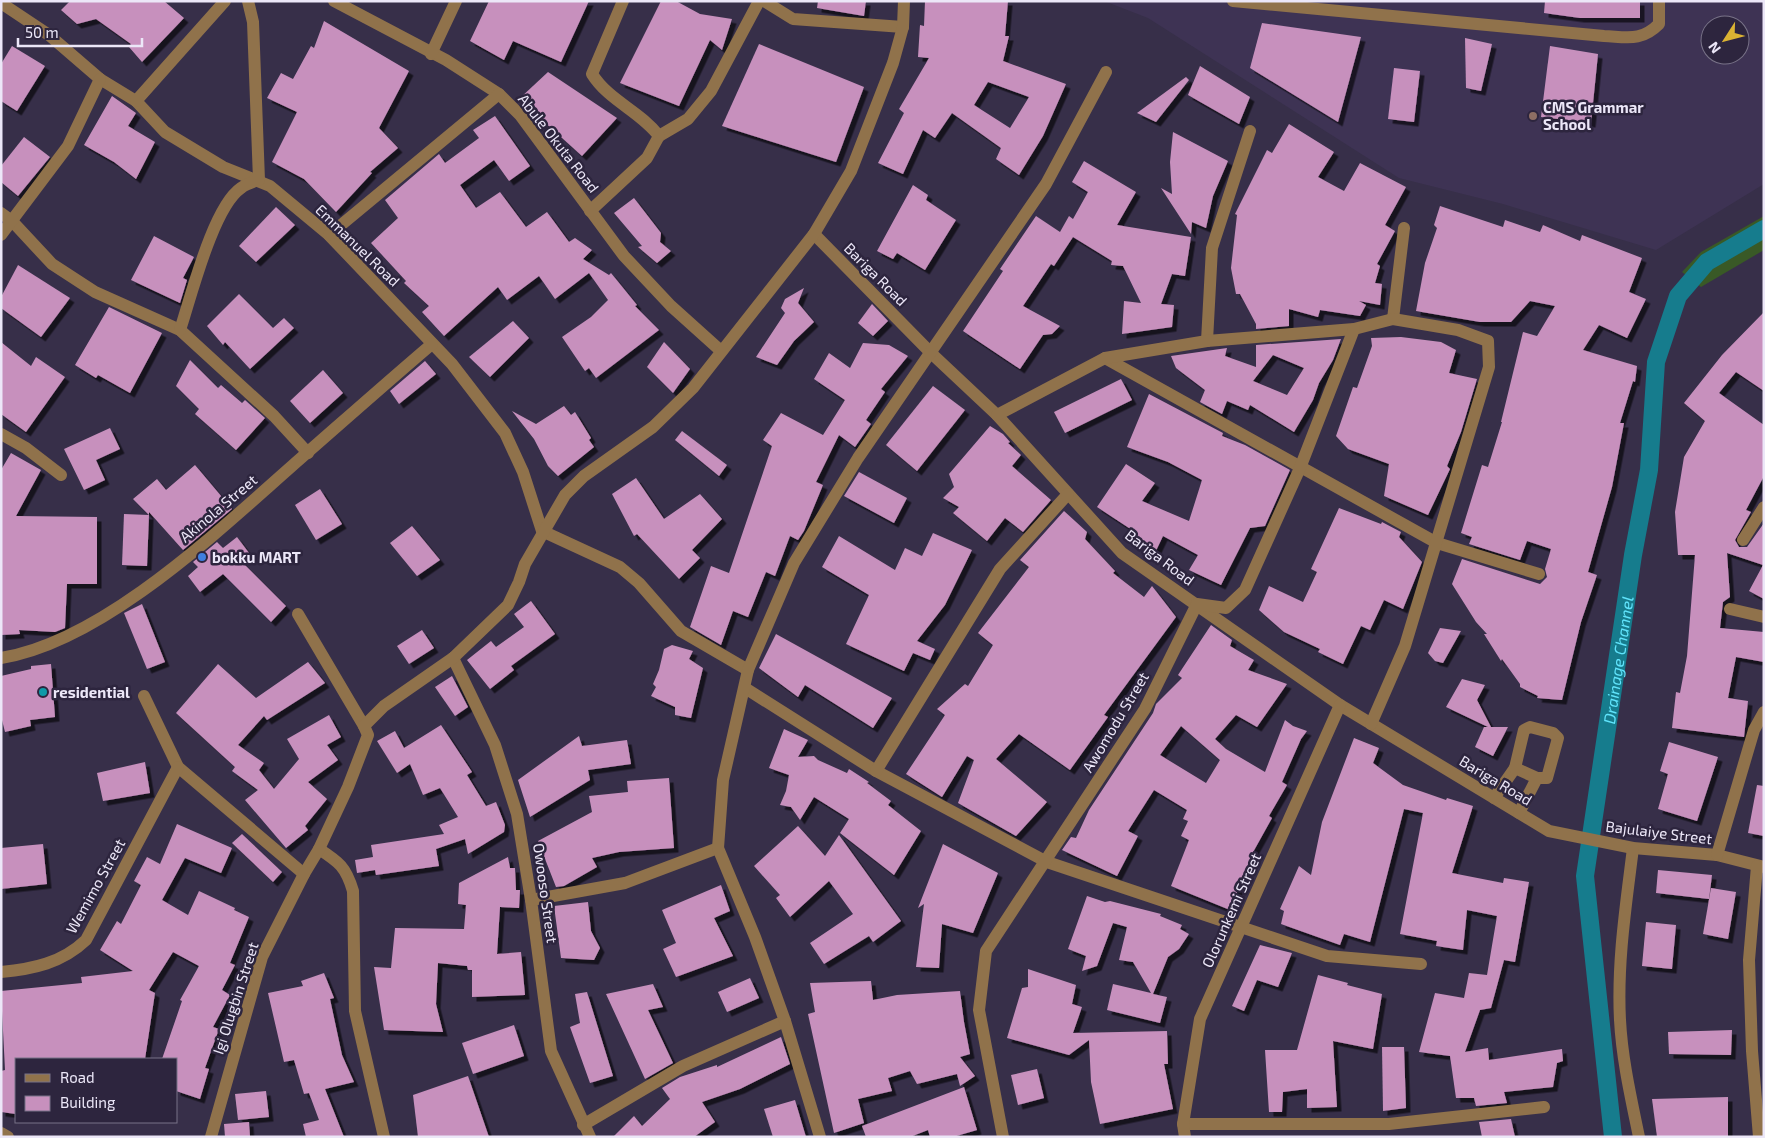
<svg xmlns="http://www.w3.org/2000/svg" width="1765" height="1138" font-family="'Exo 2',sans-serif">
	<defs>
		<filter id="shadow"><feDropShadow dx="4.5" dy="4.5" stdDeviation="0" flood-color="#0009"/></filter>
	</defs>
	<rect width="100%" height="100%" fill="#372f49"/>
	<!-- built -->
	<path fill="#3e3354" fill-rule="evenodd" d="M1104 1H1764V184L1656 250 1503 204 1399 178 1148 18ZM1710 25H1740V55H1710Z"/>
	<!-- green -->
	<polygon fill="#395926" points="1764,216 1764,250 1701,287 1682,272 1701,252"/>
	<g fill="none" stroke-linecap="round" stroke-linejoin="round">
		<!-- canal -->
		<path stroke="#167c8d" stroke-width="18" id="s1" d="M1613 1137 1585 876 1633 555 1649 470 1656 362 1678 296 1707 262 1764 229"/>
	</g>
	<!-- building -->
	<g fill="#c790bd" fill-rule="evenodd" filter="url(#shadow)">
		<polygon points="70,1 164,1 184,18 142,62 129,47 131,44 96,19 77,24 61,10"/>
		<polygon points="489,1 589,1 561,62 513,41 504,60 470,41"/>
		<polygon points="661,1 676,1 700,14 732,19 722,50 710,40 679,106 620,83"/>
		<polygon points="818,1 866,1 864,16 817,8"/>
		<path d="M925 1H1008L1005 36H1009L1003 61 1066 84 1043 136 1019 175 996 159 1001 148 952 113 935 138 923 130 903 174 878 163 904 113 899 109 929 58 918 57 920 25 924 26ZM988 82 1029 97 1010 128 974 105Z"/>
		<polygon points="1545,1 1640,1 1640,18 1580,18 1544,13"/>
		<polygon points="324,21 409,71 379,128 398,148 370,172 372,173 336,212 304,179 272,162 297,112 267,98 281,73 293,79 311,46 314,48"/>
		<polygon points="1262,23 1361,37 1338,122 1250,68"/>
		<polygon points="1465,38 1492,44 1481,91 1466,88"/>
		<polygon points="759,44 864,87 836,162 722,126"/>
		<polygon points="12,46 45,66 17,111 1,101 1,64"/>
		<polygon points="1550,46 1598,54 1591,123 1541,117"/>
		<polygon points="1200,66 1250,97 1239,124 1188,95"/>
		<polygon points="1394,68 1420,71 1414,122 1388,119"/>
		<polygon points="548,72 617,118 582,156 519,99"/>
		<polygon points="1186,77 1189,80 1156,122 1137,113"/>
		<polygon points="112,96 136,113 128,126 155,142 136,179 114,162 84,145"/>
		<polygon points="495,116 530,166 509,181 494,160 460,185 476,208 500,192 526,227 547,212 569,242 575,238 592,250 583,259 609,275 611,273 637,305 635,306 659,330 596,378 589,368 585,371 562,337 591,317 608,300 589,273 555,299 539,276 507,300 498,287 444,336 422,312 429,306 404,283 406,281 371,243 398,218 385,200 439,154 445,163 479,138 473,130"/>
		<polygon points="1289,124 1334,152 1318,177 1344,191 1360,163 1406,187 1385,225 1395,231 1377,264 1380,266 1375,283 1382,284 1380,305 1359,301 1366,305 1360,316 1320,310 1318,317 1289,309 1289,326 1256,329 1256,324 1240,294 1236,294 1231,268 1237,215 1235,214 1267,150 1272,153"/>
		<polygon points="1173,132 1228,161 1213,196 1206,228 1192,222 1191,234 1161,188 1172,194 1170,162"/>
		<polygon points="24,137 50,157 18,196 1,182 1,166"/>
		<polygon points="1084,161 1136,192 1117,225 1191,237 1185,276 1172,274 1161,304 1174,305 1172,327 1122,334 1124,301 1141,303 1123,266 1111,265 1112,261 1073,237 1054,266 1051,264 1023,306 1060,326 1052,334 1043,335 1020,369 963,331 1003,271 1000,269 1036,216 1060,232 1069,216 1073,219 1088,192 1072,182"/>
		<polygon points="913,185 928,195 926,200 956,220 925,270 897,253 893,259 877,251"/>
		<polygon points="634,198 661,233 660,242 671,251 657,263 638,247 642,246 614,213"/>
		<polygon points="1440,206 1503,227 1505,220 1540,232 1543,225 1580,241 1582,235 1642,258 1629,292 1646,299 1627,338 1599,325 1583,350 1637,366 1635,382 1633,381 1620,423 1624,423 1612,487 1588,572 1597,575 1581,622 1562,700 1537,698 1538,696 1520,687 1520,684 1502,659 1501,661 1484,634 1487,634 1476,622 1452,584 1462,559 1540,584 1547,577 1545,569 1551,549 1527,541 1520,560 1469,544 1472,537 1461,533 1482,465 1488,467 1502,422 1501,422 1523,332 1537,336 1555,306 1530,301 1511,322 1480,322 1416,311 1425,263 1437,228 1434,225"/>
		<polygon points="276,207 295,225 256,262 239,246"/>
		<polygon points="154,236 194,257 183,278 187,280 180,303 131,280"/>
		<polygon points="18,265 70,298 41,337 1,308 1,297"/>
		<polygon points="804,288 798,303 814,322 794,341 777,365 756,357 785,313 781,308 785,299"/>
		<polygon points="239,294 273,328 284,318 294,328 250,369 225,342 223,345 207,326"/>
		<polygon points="872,304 888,321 873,336 858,323"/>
		<polygon points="109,307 162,333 130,393 98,375 96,378 75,365"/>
		<polygon points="1764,312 1764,391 1736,372 1719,393 1764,425 1764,476 1746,510 1751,512 1735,540 1739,547 1747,547 1764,523 1764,599 1749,591 1763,565 1727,553 1730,597 1723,602 1720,628 1764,632 1764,662 1736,657 1728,698 1748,701 1744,737 1672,728 1676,692 1680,693 1687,656 1695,555 1678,555 1675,512 1684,457 1705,421 1684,403 1722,355"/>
		<polygon points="513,321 529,338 490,377 469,357"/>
		<polygon points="1401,337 1441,342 1456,350 1449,373 1477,379 1461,432 1447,466 1450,469 1428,515 1384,496 1389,464 1348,449 1336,436 1353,387 1357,388 1372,346 1371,338"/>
		<path d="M1341 339 1333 360 1319 383 1313 400 1294 432 1250 405 1248 410 1227 401 1222 414 1200 402 1205 390 1176 368 1171 356 1227 348 1225 356 1256 367V345ZM1273 355 1304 368 1287 395 1253 381Z"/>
		<polygon points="1,342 31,366 36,357 65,377 26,432 1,414"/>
		<polygon points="664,342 690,369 673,393 647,367"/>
		<polygon points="863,343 889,345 908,356 881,389 885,392 866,420 871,424 855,447 839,435 816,482 823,485 804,531 798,540 790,536 775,576 766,572 748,617 733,611 721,645 690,627 711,566 729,573 772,446 763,440 781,413 823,435 845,400 814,379 829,353 850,368"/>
		<polygon points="190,360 218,388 221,385 242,403 245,400 265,418 236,450 195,414 199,409 176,386"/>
		<polygon points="425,361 436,374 399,404 390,391"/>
		<polygon points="323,370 343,393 310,423 290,401"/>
		<polygon points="1121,379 1132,400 1065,433 1054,412"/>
		<polygon points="933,386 965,410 917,471 886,445"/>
		<polygon points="1149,394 1223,433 1222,436 1245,445 1290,470 1265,526 1250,528 1221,585 1189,570 1198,555 1163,536 1154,555 1130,535 1132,530 1097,507 1126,464 1155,483 1142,501 1189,521 1202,480 1168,462 1127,447"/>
		<polygon points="564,406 571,415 575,412 591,438 589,440 594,447 558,476 548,466 534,439 512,411 536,424"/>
		<polygon points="990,426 1003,434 1010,442 1008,443 1021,455 1012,466 1051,500 1023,532 1005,518 987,541 953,513 959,507 943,498 954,487 949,474"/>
		<polygon points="110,428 120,449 96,460 105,480 84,490 64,449"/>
		<polygon points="682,431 727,465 719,476 675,440"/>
		<polygon points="11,453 41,470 16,516 97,517 97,584 67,584 65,628 55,632 19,630 20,634 1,635 1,470"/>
		<polygon points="195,465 232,509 183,550 149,512 149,515 133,499 157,479 166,490"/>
		<polygon points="859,472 907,498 894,523 844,496"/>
		<polygon points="636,478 664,519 700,494 722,519 692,550 700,558 679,579 637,534 634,536 612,494"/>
		<polygon points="320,489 342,524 316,540 295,505"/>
		<polygon points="1339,508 1381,524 1382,522 1401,532 1399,537 1422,562 1403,609 1384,600 1370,630 1361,626 1343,664 1318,652 1320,649 1284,632 1259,610 1269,586 1303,602 1317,572 1311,569"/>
		<polygon points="1064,511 1087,532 1085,539 1115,571 1113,573 1144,597 1152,586 1176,617 1104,715 1108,717 1070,770 1019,734 996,759 1047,802 1016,836 958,803 974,760 967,756 942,797 906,774 945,715 937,709 965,684 968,686 993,645 978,633 1029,567 1020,560"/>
		<polygon points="124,514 149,515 147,566 122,565"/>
		<polygon points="412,526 440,560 417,576 390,543"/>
		<polygon points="933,533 972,550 945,605 917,641 935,649 930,660 913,653 904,671 846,644 869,595 822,567 839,536 895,570 905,548 922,556"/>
		<polygon points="237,537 249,553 240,560 286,606 271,622 223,574 200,592 188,576 198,567 193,562 217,542 223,548"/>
		<polygon points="531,601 555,634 511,666 514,670 490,689 467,660 491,641 496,647 524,627 514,614"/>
		<polygon points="142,604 165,662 147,669 124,613"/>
		<path d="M1211 625 1232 640 1230 646 1254 660 1248 670 1287 684 1257 727 1236 715 1215 739 1226 749 1265 772 1285 720 1293 726 1307 731 1301 739 1282 782 1287 785 1269 816 1272 818 1252 854 1230 910 1171 886 1189 840 1181 836 1188 821 1183 819 1187 810 1154 790 1128 831 1138 836 1117 876 1062 850 1071 837 1076 838 1089 810 1153 713 1156 704 1182 678 1178 675ZM1181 726 1220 760 1206 783 1160 755Z"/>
		<polygon points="1440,628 1461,631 1443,663 1435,661 1428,653"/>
		<polygon points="422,630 434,648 409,664 397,646"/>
		<polygon points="776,634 892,698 873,728 805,685 798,697 759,668"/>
		<polygon points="672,645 693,651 689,659 703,668 691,718 675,715 675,707 651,696 656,687 653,684 659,670 664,649"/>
		<polygon points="308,662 325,683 267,720 264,716 238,745 264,763 259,770 274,789 299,759 287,739 329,715 341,737 327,745 338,760 308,782 327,799 305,826 308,830 286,848 245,800 258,790 232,771 235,767 176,713 218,664 256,698"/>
		<polygon points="51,664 55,717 30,720 31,726 5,732 1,716 1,676 31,669 31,666"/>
		<polygon points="452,676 468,707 455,716 435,687"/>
		<polygon points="1462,679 1485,685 1477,700 1491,727 1508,727 1493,756 1475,747 1484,727 1488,727 1446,707"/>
		<polygon points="441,725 472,772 467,775 486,806 496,802 505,825 504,832 468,854 465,839 436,849 439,866 376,875 375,870 357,873 355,860 373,857 371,845 444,834 439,825 458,817 440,788 423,795 410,764 397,773 377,741 395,731 404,748"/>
		<polygon points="784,729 808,740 798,757 814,756 818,760 847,773 849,769 869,782 867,783 891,801 888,805 921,831 894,875 840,833 849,819 814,797 800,820 791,807 780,805 786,791 789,775 769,768"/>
		<polygon points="579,736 582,746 627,740 631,764 588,770 590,780 530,817 518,780"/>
		<polygon points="1354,738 1379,748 1373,763 1403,785 1446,800 1447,798 1473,806 1452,873 1503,883 1504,878 1529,882 1515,962 1504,960 1491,1008 1480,1010 1465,1052 1488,1048 1489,1060 1562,1049 1563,1061 1557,1063 1553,1087 1504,1092 1507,1103 1476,1106 1474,1098 1456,1098 1450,1056 1419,1052 1435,993 1464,998 1469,973 1487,975 1497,916 1467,910 1463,950 1436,946 1437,941 1400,934 1423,813 1404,809 1370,942 1344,934 1340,945 1281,924 1284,911 1280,909 1299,866 1311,875 1322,822"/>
		<polygon points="1669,742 1718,757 1697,821 1658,809 1668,774 1660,771"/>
		<polygon points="145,762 150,793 103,801 97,773"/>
		<polygon points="669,778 674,848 619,852 592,858 597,867 564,886 556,887 538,841 592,812 589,796 628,792 627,781"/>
		<polygon points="1757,785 1764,786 1764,836 1748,833"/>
		<polygon points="177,824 232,848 221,873 185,858 162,900 188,915 199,891 235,908 234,910 249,917 230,963 235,965 222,990 230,995 213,1027 219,1029 205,1068 209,1069 200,1099 176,1091 176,1059 162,1059 182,1001 180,1000 199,966 173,952 149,990 155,993 145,1059 16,1059 16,1114 1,1112 1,1071 5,1070 1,991 82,983 81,977 133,971 100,950 117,921 121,924 141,885 134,881 147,857 160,864"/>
		<polygon points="798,826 825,856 839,835 901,921 873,942 869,936 824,964 810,943 853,914 829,881 790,917 776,898 780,895 754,866"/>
		<polygon points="242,834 282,872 273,882 232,843"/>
		<polygon points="43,844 47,884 1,889 1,848"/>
		<polygon points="943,844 998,873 973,933 942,924 939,968 916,967 924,904 918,908"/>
		<polygon points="508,857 510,868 515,868 516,890 520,890 519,908 500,907 497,954 521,952 525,995 472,997 472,970 468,970 467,966 438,963 436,1004 443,1032 384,1030 374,967 391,968 395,928 464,929 466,905 458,904 459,883"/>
		<polygon points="1658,870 1712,875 1709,899 1656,893"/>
		<polygon points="721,885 730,911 714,918 733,956 676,977 663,949 676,943 662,910"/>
		<polygon points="1711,888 1736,892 1728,939 1703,934"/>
		<polygon points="1087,896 1105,902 1110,901 1161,914 1160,916 1182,925 1180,929 1189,934 1179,949 1168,957 1153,994 1167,997 1160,1023 1107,1010 1113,984 1151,993 1133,962 1119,960 1127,927 1113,923 1097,966 1082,971 1086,956 1068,949"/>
		<polygon points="588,902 591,931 600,948 594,960 561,958 554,906"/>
		<polygon points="1646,922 1676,925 1672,969 1642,966"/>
		<polygon points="1260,945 1292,953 1278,987 1257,980 1244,1011 1232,1006"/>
		<polygon points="1028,969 1076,985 1072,1004 1082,1007 1073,1033 1167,1031 1168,1064 1164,1064 1173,1109 1100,1124 1091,1082 1089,1040 1069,1055 1007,1038 1022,988 1028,987"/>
		<polygon points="324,973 334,998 330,999 342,1055 354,1082 325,1089 344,1137 306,1137 303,1124 319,1120 309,1093 304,1094 294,1060 284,1062 268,993 303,986 301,981"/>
		<polygon points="1318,975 1348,983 1347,985 1382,994 1373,1049 1333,1041 1337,1107 1307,1108 1307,1089 1283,1092 1282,1112 1269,1112 1265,1050 1297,1050"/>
		<polygon points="750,978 759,998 727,1012 718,992"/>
		<polygon points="871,981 873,1000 897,995 960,991 964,1022 970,1054 960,1057 975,1076 960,1086 957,1074 917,1084 910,1071 888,1078 892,1091 858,1099 864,1123 834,1133 808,1014 815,1012 810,983"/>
		<polygon points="653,984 663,1007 648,1010 673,1063 645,1079 606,994"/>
		<polygon points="587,992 613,1076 590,1083 570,1027 580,1023 575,994"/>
		<polygon points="514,1025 524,1056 473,1074 462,1043"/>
		<polygon points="1732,1030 1731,1055 1669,1054 1668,1032"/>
		<polygon points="781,1037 790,1064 740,1089 702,1102 715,1122 694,1137 613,1137 634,1116 642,1126 670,1099 662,1088 680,1077 717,1065 717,1067"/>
		<polygon points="1382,1047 1404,1047 1406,1108 1383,1111"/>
		<polygon points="1037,1069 1044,1098 1018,1105 1011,1075"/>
		<polygon points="468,1076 489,1137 418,1137 413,1095"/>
		<polygon points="964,1087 977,1130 953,1137 930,1137 928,1130 910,1137 866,1137 862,1126"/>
		<polygon points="266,1091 269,1117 238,1120 235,1094"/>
		<polygon points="1728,1097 1728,1137 1657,1137 1652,1099"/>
		<polygon points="795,1100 806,1137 773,1137 764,1109"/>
		<polygon points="1511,1119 1515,1137 1482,1137 1479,1122"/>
		<polygon points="249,1122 250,1137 225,1137 224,1124"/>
	</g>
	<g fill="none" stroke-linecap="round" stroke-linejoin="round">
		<!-- minor -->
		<g stroke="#90724b" stroke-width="12">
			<polyline points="334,1 446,60 499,94 520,115 624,256 671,306 721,351"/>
			<polyline points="764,1 793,19 903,27"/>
			<path d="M1233 1 1604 36C1627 37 1641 42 1659 24V1"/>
			<polyline points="1,3 49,35 100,79 136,101 165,132 223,167 270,186 329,235 452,364 505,433 523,472 542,531 620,567 639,583 681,631 748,670"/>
			<polyline points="431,54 456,1"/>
			<polyline points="136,101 225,1"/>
			<polyline points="659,136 688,119 711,91 759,1"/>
			<path d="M590 211 647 158 659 136C640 111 609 101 592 74L623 1"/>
			<polyline points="1,213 12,221 52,264 95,292 180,330 274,416 308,453"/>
			<polyline points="814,234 931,353 997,415 1122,553 1340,705 1549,831 1633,848 1717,855 1764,867"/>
			<polyline points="1,235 68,146 100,79"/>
			<polyline points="329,235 499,94"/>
			<polyline points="1393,319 1404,228"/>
			<path d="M180 330C191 297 213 207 241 188 246 184 253 182 259 180L253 22 248 1"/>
			<polyline points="1207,341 1212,248 1250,131"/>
			<polyline points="1105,358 1437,543 1539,574"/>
			<polyline points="997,415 1105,358 1207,341 1354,329 1393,319 1458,330 1488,341 1489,367 1405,646 1371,724"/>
			<polyline points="1,434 26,448 61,475"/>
			<polyline points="1743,540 1764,507"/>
			<polyline points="1730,609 1764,617"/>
			<polyline points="298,614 364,726"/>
			<path d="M1 658C102 642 217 532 292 466 339 425 385 384 432 344"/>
			<polyline points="453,658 495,745 517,814 531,900 551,1051 590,1137"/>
			<polyline points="745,688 876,771 1047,862 1327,956 1421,964"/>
			<polyline points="144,696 178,767 304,874"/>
			<polyline points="876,771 1000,569 1068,494"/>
			<polyline points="1494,798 1515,768"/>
			<polyline points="1519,813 1537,778 1547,778 1558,738 1553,733 1530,727 1524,730 1515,768 1537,778"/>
			<path d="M1633 848C1626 905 1617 962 1620 1020 1622 1059 1631 1098 1639 1137"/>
			<path d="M319 849C339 862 346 867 353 891L355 1011 384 1137"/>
			<polyline points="1717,855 1754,730 1764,712"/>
			<polyline points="1757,866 1749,960 1752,1051 1759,1137"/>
			<polyline points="531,900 625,883 718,848"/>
			<path d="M1 972C33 969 62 963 86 940L178 767"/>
			<polyline points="1183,1124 1389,1124 1544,1107"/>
			<polyline points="583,1125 683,1066 785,1021"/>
			<polyline points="1,1133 8,1137"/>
			<polyline points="211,1137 262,957 304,874 319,849 348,787 368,735 364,726 384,706 453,658 508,605 519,582 525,564 565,495 584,476 653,427 693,388 814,234 851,171 893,63 903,27 904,1"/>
			<polyline points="820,1137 785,1021 755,937 718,848 723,780 748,670 794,563 858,458 1046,184 1106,72"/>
			<polyline points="1003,1137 979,1010 986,951 1145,709 1197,604 1226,608 1245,590 1300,468 1354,329"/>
			<polyline points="1185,1137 1183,1124 1200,1019 1340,705"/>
		</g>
	</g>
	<!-- markers -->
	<circle fill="#8d6e63" stroke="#2d253e" stroke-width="2" cx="1533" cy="116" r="5"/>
	<circle fill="#3f7fe0" stroke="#2d253e" stroke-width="2" cx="202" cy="557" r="5"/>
	<circle fill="#0f9aa8" stroke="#2d253e" stroke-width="2" cx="43" cy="692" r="5"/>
	<g text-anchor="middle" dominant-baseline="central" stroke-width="5" stroke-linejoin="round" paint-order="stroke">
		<!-- poi labels -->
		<g font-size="15" font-weight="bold" fill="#ece7f8" stroke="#2d253e" text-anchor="start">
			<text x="1543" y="107">CMS Grammar<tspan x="1543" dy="17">School</tspan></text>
			<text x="212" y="557">bokku MART</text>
			<text x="53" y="692">residential</text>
		</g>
		<!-- street labels -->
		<g font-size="15" fill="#ece7f8" stroke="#2d253e">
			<text transform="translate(559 143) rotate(52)">Abule Okuta Road</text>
			<text transform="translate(358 245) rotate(44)">Emmanuel Road</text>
			<text transform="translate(876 274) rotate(45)">Bariga Road</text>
			<text transform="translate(218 508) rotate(-40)">Akinola Street</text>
			<text transform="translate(1160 557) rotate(37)">Bariga Road</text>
			<text transform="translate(1115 722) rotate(-59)">Awomodu Street</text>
			<text transform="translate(1496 780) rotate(31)">Bariga Road</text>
			<text transform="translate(1659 832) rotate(7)">Bajulaiye Street</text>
			<text transform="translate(95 886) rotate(-61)">Wemimo Street</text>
			<text transform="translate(546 893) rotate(82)">Owooso Street</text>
			<text transform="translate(1231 910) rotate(-66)">Olorunkemi Street</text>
			<text transform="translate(235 998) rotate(-72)">Igi Olugbin Street</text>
		</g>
		<!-- water labels -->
		<g font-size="16" font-style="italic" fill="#60e4fc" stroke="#2d253e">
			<text stroke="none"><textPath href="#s1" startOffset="481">Drainage Channel</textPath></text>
		</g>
	</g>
	<!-- border -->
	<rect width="1765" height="1138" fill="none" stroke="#ece7f8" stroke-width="5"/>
	<!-- legend -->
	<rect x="15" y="1058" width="162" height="65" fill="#2d253e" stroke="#797388"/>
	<rect x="25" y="1074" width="25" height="8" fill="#90724b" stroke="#797388"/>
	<text x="60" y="1083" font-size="15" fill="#ece7f8">Road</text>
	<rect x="25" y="1096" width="25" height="15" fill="#c790bd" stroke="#797388"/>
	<text x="60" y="1108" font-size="15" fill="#ece7f8">Building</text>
	<!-- north arrow -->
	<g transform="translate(1725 40) rotate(234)"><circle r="24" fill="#2d253e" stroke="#797388"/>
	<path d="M0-4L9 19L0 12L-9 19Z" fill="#dbb333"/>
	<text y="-8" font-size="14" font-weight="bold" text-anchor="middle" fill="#ece7f8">N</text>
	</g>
	<!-- scale -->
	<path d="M18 38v8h124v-8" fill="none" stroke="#ece7f8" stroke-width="2.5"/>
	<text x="25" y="38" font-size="15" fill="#ece7f8" stroke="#2d253e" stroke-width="4" paint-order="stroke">50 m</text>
</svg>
